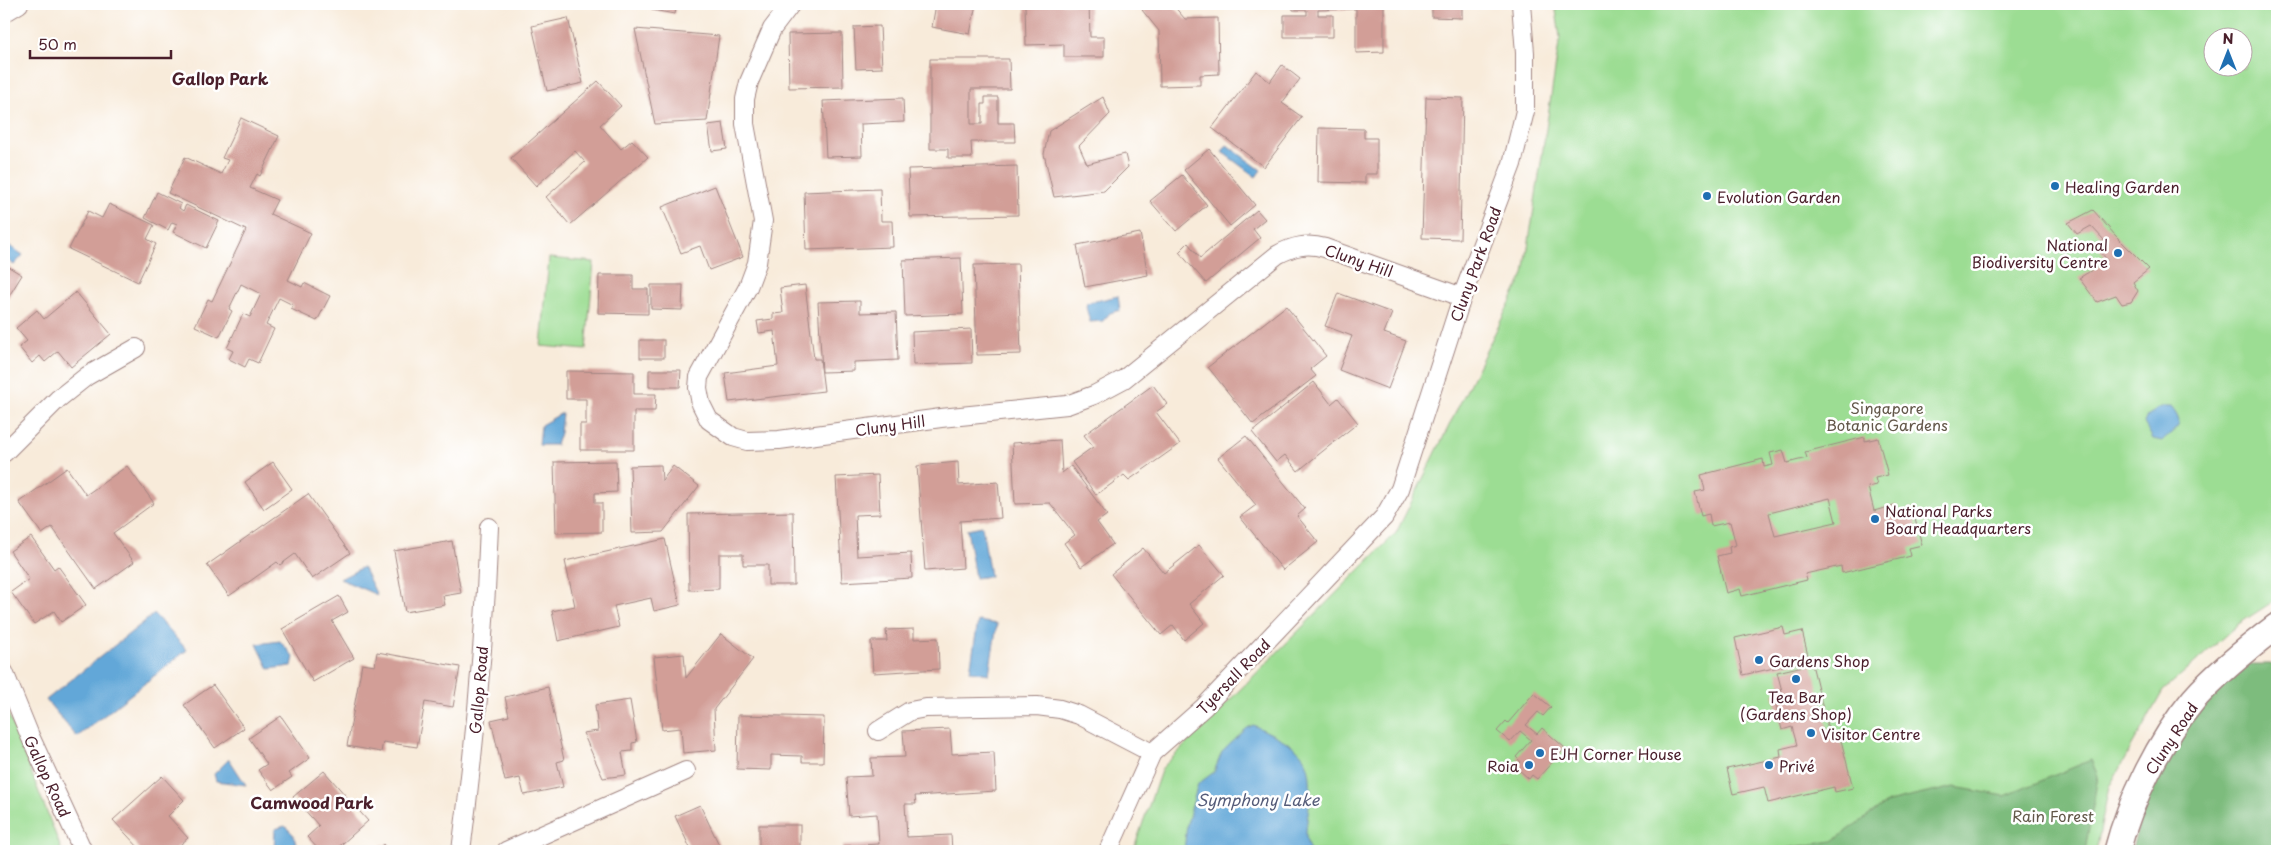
<svg xmlns="http://www.w3.org/2000/svg" width="2281" height="855" font-family="'Playpen Sans',sans-serif">
	<rect width="100%" height="100%" fill="#fff"/>
	<filter id="ink" filterUnits="userSpaceOnUse"><feTurbulence type="fractalNoise" baseFrequency=".02" numOctaves="2"/><feDisplacementMap in="SourceGraphic" scale="10" xChannelSelector="R" yChannelSelector="G"/><feConvolveMatrix kernelMatrix="1 2 1 2 8 2 1 2 1" color-interpolation-filters="sRGB"/></filter>
	<filter id="wash" filterUnits="userSpaceOnUse"><feTurbulence type="fractalNoise" baseFrequency=".0096" numOctaves="4" result="noise"/><feDisplacementMap in="SourceGraphic" scale="20" xChannelSelector="R" yChannelSelector="G"/><feGaussianBlur stdDeviation="1.12" result="paint"/><feColorMatrix in="noise" values="0 0 0 0 0 0 0 0 0 0 0 0 0 0 0 0 0 1.4 0 .05"/><feComposite in="paint" operator="in"/></filter>
	<g filter="url(#wash)">
		<rect width="100%" height="100%" fill="#f8ebda"/>
		<!-- green -->
		<g fill="#9cdd93" stroke="#737e5f" fill-rule="evenodd">
			<path d="M1555 4H2277V599L2237 625 2163 691 2109 787 2096 851H1133L1162 768 1396 533 1524 274 1560 37ZM2214 38H2244V68H2214Z"/>
			<polygon points="549,258 594,262 586,350 541,346"/>
			<polygon points="4,703 62,851 4,851"/>
		</g>
		<!-- forest -->
		<g fill="#7dbc7d" stroke="#646e54">
			<polygon points="2246,664 2269,664 2277,666 2277,851 2131,851 2151,784 2202,697"/>
			<polygon points="2091,760 2098,776 2085,851 1769,851 1833,841 1888,802 1954,787 2005,796"/>
		</g>
		<!-- water -->
		<g fill="#62a7d8" stroke="#566382">
			<polygon points="1227,145 1261,170 1256,177 1222,152"/>
			<polygon points="4,242 23,255 14,265 4,257"/>
			<polygon points="1118,296 1120,310 1110,313 1103,321 1090,322 1086,307 1087,303"/>
			<path d="M2161 407H2171C2188 428 2174 428 2162 441L2153 439 2144 423 2147 416Z"/>
			<polygon points="562,413 560,433 556,445 539,445 541,425"/>
			<polygon points="982,526 990,576 975,578 967,529"/>
			<polygon points="363,567 377,595 340,579"/>
			<polygon points="154,614 187,650 77,737 46,700"/>
			<polygon points="978,621 997,624 989,674 970,671"/>
			<polygon points="280,641 294,657 292,666 269,669 257,644"/>
			<path d="M1253 725C1304 749 1316 754 1308 814 1306 829 1304 838 1310 851H1184L1187 824 1198 784 1214 772 1222 752 1246 729Z"/>
			<polygon points="229,759 246,785 216,781 214,774"/>
			<polygon points="285,826 293,834 296,844 287,851 274,851 275,829"/>
		</g>
		<g id="blocks">
			<!-- building -->
			<g fill="#d29e97" fill-rule="evenodd">
				<polygon points="653,4 677,4 675,14 652,10"/>
				<polygon points="936,4 976,4 970,34 932,27"/>
				<polygon points="1025,4 1089,4 1090,37 1104,37 1104,57 1064,57 1064,44 1026,45"/>
				<polygon points="1150,4 1172,4 1185,19 1218,18 1219,74 1200,75 1200,85 1160,86 1159,31 1142,10"/>
				<polygon points="1292,4 1384,4 1384,52 1356,53 1356,9 1318,10 1318,15 1333,15 1333,37 1284,37 1284,15 1307,15 1307,10 1293,10"/>
				<polygon points="1432,4 1462,4 1462,18 1432,17"/>
				<polygon points="568,18 583,83 547,91 532,26"/>
				<polygon points="880,26 882,68 856,69 854,27"/>
				<polygon points="635,29 719,36 707,121 655,124"/>
				<polygon points="842,33 843,87 789,88 788,34"/>
				<polygon points="930,59 1009,59 1010,89 971,89 971,124 982,124 982,104 985,104 985,97 998,97 998,123 1014,123 1015,142 971,142 972,158 948,158 948,149 930,149"/>
				<polygon points="1282,65 1300,79 1282,103 1302,117 1264,167 1212,128 1256,71 1270,82"/>
				<polygon points="598,81 621,106 600,125 621,149 632,140 648,157 570,225 546,197 585,162 575,151 536,186 511,158"/>
				<polygon points="1103,97 1110,114 1079,146 1087,164 1125,154 1128,167 1104,191 1054,197 1044,154 1049,131"/>
				<polygon points="1426,97 1463,98 1460,239 1422,238"/>
				<polygon points="903,98 904,122 861,124 862,156 826,157 823,101"/>
				<polygon points="241,118 279,136 260,176 257,174 250,188 277,200 270,214 311,233 288,280 302,287 304,283 330,296 317,321 291,309 293,305 279,298 266,325 274,329 258,363 249,359 245,367 229,359 233,351 227,348 243,314 250,317 261,294 241,284 229,309 232,311 219,337 195,326 208,299 212,301 246,230 168,193 185,157 221,174 228,160 222,158"/>
				<polygon points="723,123 727,149 712,151 708,125"/>
				<polygon points="1319,128 1364,129 1364,138 1377,138 1377,174 1365,174 1365,183 1318,182"/>
				<polygon points="1209,149 1255,205 1230,226 1184,170"/>
				<polygon points="1017,166 1018,215 910,217 908,169"/>
				<polygon points="1182,175 1207,205 1176,231 1150,201"/>
				<polygon points="715,186 743,257 709,270 700,246 681,253 662,207"/>
				<polygon points="880,189 881,221 892,221 893,247 806,250 804,192"/>
				<polygon points="157,192 181,204 179,208 183,211 186,205 219,221 206,248 173,232 177,224 172,222 168,230 145,218"/>
				<polygon points="109,204 154,225 147,239 156,244 138,282 69,249 88,211 102,218"/>
				<polygon points="1257,210 1265,219 1253,229 1260,238 1206,283 1179,252 1188,243 1200,258"/>
				<polygon points="2093,210 2115,235 2149,269 2133,282 2138,291 2131,302 2122,304 2116,295 2097,302 2079,278 2107,261 2098,246 2104,240 2091,226 2077,234 2068,223"/>
				<polygon points="1140,233 1148,275 1085,287 1077,245"/>
				<polygon points="961,258 963,314 905,316 903,260"/>
				<polygon points="4,264 22,275 4,304"/>
				<polygon points="1018,264 1021,354 977,355 974,265"/>
				<polygon points="599,275 633,275 633,289 648,289 648,314 598,313"/>
				<polygon points="651,285 683,285 682,310 651,309"/>
				<polygon points="805,285 814,359 820,359 824,391 729,402 725,373 778,366 774,331 759,333 757,321 773,319 773,314 783,313 780,288"/>
				<polygon points="76,292 111,334 71,367 58,351 45,362 40,356 32,363 19,347 27,341 16,328 37,310 44,319"/>
				<polygon points="1338,293 1392,313 1384,333 1406,341 1388,389 1339,370 1352,336 1325,326"/>
				<polygon points="860,301 860,313 896,312 898,360 854,362 854,371 822,372 818,302"/>
				<polygon points="1286,306 1326,356 1310,369 1316,376 1253,424 1208,367"/>
				<polygon points="971,329 972,363 913,365 912,332"/>
				<rect x="640" y="340" width="24" height="18"/>
				<polygon points="649,370 681,370 680,387 649,387"/>
				<polygon points="566,371 634,372 634,394 656,394 655,411 634,411 634,450 580,450 580,424 586,424 586,399 566,399"/>
				<polygon points="1314,382 1331,404 1338,398 1358,423 1298,471 1285,455 1276,462 1252,432"/>
				<polygon points="1153,385 1167,404 1156,412 1180,444 1129,480 1124,475 1096,495 1072,462 1093,447 1084,435"/>
				<polygon points="1246,436 1305,509 1297,516 1318,542 1283,570 1240,517 1256,505 1218,458"/>
				<path d="M1865 437V441L1878 438 1888 475 1875 478 1877 485 1868 487 1874 511 1895 505 1897 513 1912 508 1922 545 1909 548 1911 556 1842 573 1841 566 1805 574 1807 580 1742 596 1740 589 1726 593 1717 556 1730 553 1729 547 1736 545 1730 522 1711 526 1709 514 1701 516 1695 492 1705 490 1701 475 1763 459 1764 467 1773 465 1770 453 1783 450 1787 463 1807 458 1805 452ZM1830 498 1836 522 1775 536 1769 513Z"/>
				<polygon points="1060,440 1062,473 1071,466 1107,515 1097,522 1113,544 1081,567 1064,543 1075,535 1050,503 1015,504 1012,443"/>
				<polygon points="616,461 617,492 595,493 595,503 602,503 602,532 556,533 554,462"/>
				<polygon points="273,462 292,489 264,509 245,482"/>
				<polygon points="958,462 959,485 998,482 1001,518 960,521 963,568 925,571 917,466"/>
				<polygon points="661,465 662,481 673,466 699,486 663,532 632,533 630,466"/>
				<polygon points="127,466 154,503 113,533 134,562 96,589 52,527 42,534 19,502 67,468 86,495"/>
				<polygon points="878,475 880,514 855,515 857,556 911,553 912,578 842,582 836,477"/>
				<polygon points="308,494 350,553 312,579 295,554 280,565 277,562 229,596 207,565"/>
				<polygon points="793,512 794,585 768,585 768,565 743,565 743,554 719,554 719,589 689,590 688,514"/>
				<polygon points="31,537 54,569 58,566 86,605 61,622 54,611 34,624 11,592 29,579 10,551"/>
				<polygon points="665,539 680,605 654,611 651,598 614,606 619,627 558,641 552,611 575,606 565,561"/>
				<polygon points="452,541 461,593 443,596 445,605 405,612 394,551"/>
				<polygon points="1199,545 1224,575 1189,604 1204,623 1184,640 1173,625 1161,635 1111,574 1143,548 1164,573"/>
				<polygon points="339,596 348,612 332,621 354,658 313,682 282,629"/>
				<polygon points="1783,627 1785,635 1802,631 1809,660 1743,675 1735,638"/>
				<polygon points="914,629 914,639 938,638 939,669 873,673 871,641 887,641 886,630"/>
				<polygon points="721,634 753,659 714,709 716,750 683,753 681,728 662,730 654,657 684,654 686,678"/>
				<polygon points="377,652 460,667 453,707 425,702 417,747 383,742 381,752 347,746 362,664 375,666"/>
				<polygon points="1812,664 1830,738 1840,736 1853,788 1835,792 1834,787 1768,803 1764,787 1733,794 1727,769 1781,757 1780,749 1797,745 1792,727 1782,730 1773,693 1782,691 1777,672"/>
				<polygon points="213,685 244,728 215,748 184,705"/>
				<polygon points="548,687 564,760 557,762 563,787 524,795 520,778 505,781 491,720 509,716 505,697"/>
				<polygon points="1534,693 1551,707 1543,716 1538,712 1526,725 1537,734 1542,728 1565,748 1537,779 1532,775 1529,779 1516,767 1521,762 1516,757 1531,740 1520,731 1510,742 1497,731 1506,721 1508,723"/>
				<polygon points="630,700 637,742 632,743 632,751 622,752 626,775 603,778 583,733 598,731 595,705"/>
				<polygon points="738,715 824,717 823,762 802,762 802,756 771,755 771,770 737,769"/>
				<polygon points="281,716 310,758 289,773 292,777 273,790 258,770 267,764 249,738"/>
				<polygon points="950,729 952,754 994,752 996,791 915,796 916,804 905,804 907,837 951,835 952,851 843,851 843,846 879,844 877,814 849,816 846,777 872,776 871,758 905,757 903,731"/>
				<polygon points="324,771 368,821 334,851 320,851 307,837 319,826 293,797"/>
				<polygon points="162,776 184,800 168,816 188,838 173,851 137,851 140,849 113,820"/>
				<polygon points="700,805 722,851 683,851 690,848 675,816"/>
				<rect x="759" y="825" width="41" height="26"/>
				<polygon points="383,844 390,851 375,851"/>
			</g>
		</g>
	</g>
	<g filter="url(#ink)">
		<use href="#blocks" fill-opacity="0" stroke="#a18582" stroke-width="1"/>
		<g fill="none" stroke-linecap="round" stroke-linejoin="round">
			<!-- street casing -->
			<g stroke="#a18582" stroke-width="20">
				<g id="street">
					<path d="M791 4 772 29 749 82 745 99V124L763 221 757 263 748 287 699 377 698 388 701 404 709 420 733 437 747 441 779 440 941 418 1067 405 1094 395 1124 379 1277 255C1293 246 1307 243 1325 248L1462 297"/>
					<polyline points="4,13 19,4"/>
					<polyline points="4,453 58,399 87,376 136,348"/>
					<polyline points="4,672 30,736 83,851"/>
					<polyline points="878,731 910,711 926,708 1037,706 1060,709 1079,715 1152,753"/>
					<path d="M461 851C475 744 485 636 489 527"/>
					<polyline points="506,851 686,771"/>
					<polyline points="1108,851 1152,753 1204,707 1384,517 1400,489 1462,297 1512,164 1525,111 1525,53 1521,4"/>
				</g>
			</g>
			<!-- secondary casing -->
			<g stroke="#a18582" stroke-width="28">
				<path id="secondary" d="M2117 851C2130 800 2160 740 2194 699 2218 672 2248 648 2277 626"/>
			</g>
			<!-- street -->
			<use href="#street" stroke="#fff" stroke-width="18"/>
			<!-- secondary -->
			<use href="#secondary" stroke="#fff" stroke-width="25"/>
		</g>
	</g>
	<!-- markers -->
	<g fill="#1f6fb2" stroke="#fff" stroke-width="2">
		<circle cx="2055" cy="186" r="5"/>
		<circle cx="1707" cy="196" r="5"/>
		<circle cx="2118" cy="253" r="5"/>
		<circle cx="1875" cy="519" r="5"/>
		<circle cx="1759" cy="660" r="5"/>
		<circle cx="1796" cy="679" r="5"/>
		<circle cx="1811" cy="733" r="5"/>
		<circle cx="1540" cy="753" r="5"/>
		<circle cx="1529" cy="765" r="5"/>
		<circle cx="1769" cy="765" r="5"/>
	</g>
	<g text-anchor="middle" dominant-baseline="central" stroke-width="5" stroke-linejoin="round" paint-order="stroke">
		<!-- poi labels -->
		<g font-size="15" fill="#4a1f2b" stroke="#fff" text-anchor="start">
			<text x="2065" y="186">Healing Garden</text>
			<text x="1717" y="196">Evolution Garden</text>
			<text x="2108" y="244" text-anchor="end">National<tspan x="2108" dy="17">Biodiversity Centre</tspan></text>
			<text x="1885" y="510">National Parks<tspan x="1885" dy="17">Board Headquarters</tspan></text>
			<text x="1769" y="660">Gardens Shop</text>
			<text x="1796" y="696" text-anchor="middle">Tea Bar<tspan x="1796" dy="17">(Gardens Shop)</tspan></text>
			<text x="1821" y="733">Visitor Centre</text>
			<text x="1550" y="753">EJH Corner House</text>
			<text x="1519" y="765" text-anchor="end">Roia</text>
			<text x="1779" y="765">Privé</text>
		</g>
		<!-- street labels -->
		<g font-size="15" fill="#4a1f2b" stroke="#fff">
			<text transform="translate(1359 260) rotate(19)">Cluny Hill</text>
			<text transform="translate(1475 264) rotate(-70)">Cluny Park Road</text>
			<text transform="translate(890 425) rotate(-8)">Cluny Hill</text>
			<text transform="translate(1233 676) rotate(-46)">Tyersall Road</text>
			<text transform="translate(478 690) rotate(-85)">Gallop Road</text>
			<text transform="translate(2171 738) rotate(-57)">Cluny Road</text>
			<text transform="translate(48 776) rotate(65)">Gallop Road</text>
		</g>
		<!-- park labels -->
		<g font-size="15" fill="#63584a" stroke="#fff">
			<text x="1887" y="407">Singapore<tspan x="1887" dy="17">Botanic Gardens</tspan></text>
			<text x="2053" y="815">Rain Forest</text>
		</g>
		<!-- neighbourhood labels -->
		<g font-size="16" font-weight="bold" fill="#4a1f2b" stroke="#fff">
			<text x="220" y="78">Gallop Park</text>
			<text x="312" y="802">Camwood Park</text>
		</g>
		<!-- water labels -->
		<g font-size="16" font-style="italic" fill="#555c79" stroke="#fff">
			<text x="1258" y="799">Symphony Lake</text>
		</g>
	</g>
	<!-- margin -->
	<rect width="2281" height="855" fill="none" stroke="#fff" stroke-width="20"/>
	<!-- north arrow -->
	<g transform="translate(2228 52)"><circle r="24" fill="#ffffff" stroke="#b7a5aa"/>
	<path d="M0-4L9 19L0 12L-9 19Z" fill="#1f6fb2"/>
	<text y="-8" font-size="14" font-weight="bold" text-anchor="middle" fill="#4a1f2b">N</text>
	</g>
	<!-- scale -->
	<path d="M30 50v8h141v-8" fill="none" stroke="#4a1f2b" stroke-width="2.5"/>
	<text x="38" y="50" font-size="15" fill="#4a1f2b" stroke="#ffffff" stroke-width="4" paint-order="stroke">50 m</text>
</svg>
